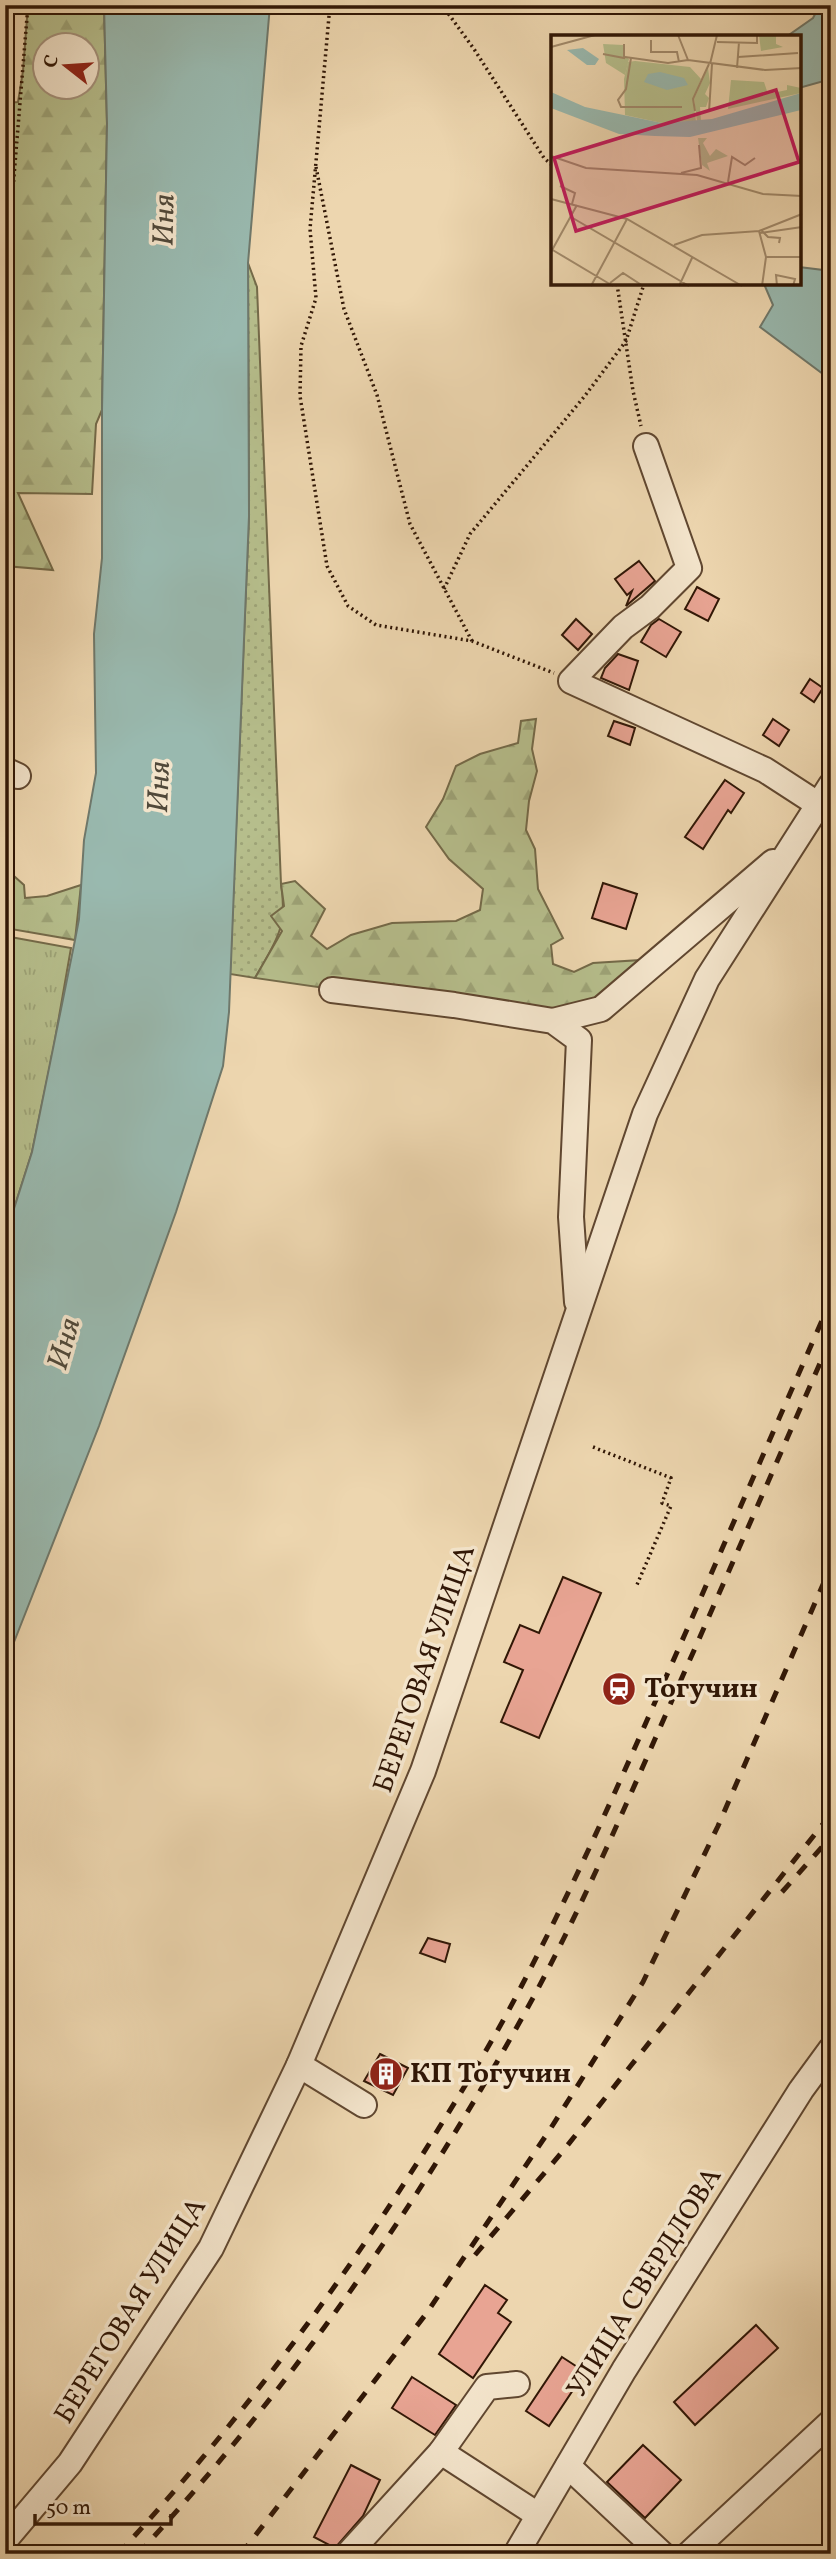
<svg xmlns="http://www.w3.org/2000/svg" width="836" height="2559" font-family="Vollkorn,serif">
	<defs>
		<pattern id="grass-dots" width="8" height="8" patternUnits="userSpaceOnUse" patternTransform="scale(1.75)"><rect width="8" height="8" fill="#b6be8c"/><path d="M2 2h.1M6 6h.1" fill="none" stroke="#9da377" stroke-width="1.8" stroke-linecap="round"/></pattern>
		<pattern id="forest-firs" width="22" height="20" patternUnits="userSpaceOnUse" patternTransform="scale(1.75)"><rect width="22" height="20" fill="#b6be8c"/><path d="M5 1l3.5 6h-7zM16 11l3.5 6h-7z" fill="#9da377"/></pattern>
		<pattern id="park-tufts" width="24" height="20" patternUnits="userSpaceOnUse" patternTransform="scale(1.75)"><rect width="24" height="20" fill="#b6be8c"/><path d="M3 7l-1-3M5 7V3M7 7l1-3M15 17l-1-3M17 17v-4M19 17l1-3" fill="none" stroke="#9da377"/></pattern>
	</defs>
	<rect width="100%" height="100%" fill="#edd6af"/>
	<filter id="stains"><feTurbulence type="fractalNoise" baseFrequency=".00286" numOctaves="4"/><feColorMatrix values="0 0 0 0 .2 0 0 0 0 .09 0 0 0 0 .02 0 0 0 .5 -.17"/></filter>
	<radialGradient id="worn" r=".72"><stop offset=".6" stop-color="#630" stop-opacity="0"/><stop offset="1" stop-color="#630" stop-opacity=".3"/></radialGradient>
	<!-- grass -->
	<path fill="url(#grass-dots)" stroke="#746a49" stroke-width="2" d="M248 263 257 287 281 884C288 928 276 941 255 978L230 974 249 516Z"/>
	<!-- forest -->
	<g fill="url(#forest-firs)" stroke="#746a49" stroke-width="2" fill-rule="evenodd">
		<path d="M28 5H104L107 124 102 410 96 424 92 494 18 493 53 570 5 566V103L18 102 23 71ZM46 46H88V88H46Z"/>
		<polygon points="536,719 532,749 537,771 529,801 526,830 535,849 538,889 563,938 551,945 553,964 574,972 593,963 642,960 601,1009 553,1021 255,978 282,931 271,916 284,906 281,884 295,881 325,909 311,936 327,949 351,935 392,923 456,921 480,910 483,889 449,859 426,827 443,799 456,766 480,754 518,743 521,721"/>
		<polygon points="5,868 24,885 25,898 47,896 81,885 75,940 5,928"/>
	</g>
	<!-- park -->
	<polygon fill="url(#park-tufts)" stroke="#746a49" stroke-width="2" points="5,936 71,948 53,1051 32,1152 5,1237"/>
	<!-- water -->
	<g fill="#99b9af" stroke="#6f786b" stroke-width="2">
		<polygon points="104,5 270,5 248,263 249,516 229,1012 223,1066 176,1212 99,1426 5,1665 5,1237 32,1152 75,940 79,919 84,840 96,773 94,634 102,558 102,410 107,124"/>
		<polygon points="820,5 831,5 831,79 799,88 799,37 786,37 813,18"/>
		<polygon points="799,267 831,271 831,380 760,327 773,305 764,284 799,284"/>
	</g>
	<!-- building -->
	<g fill="#e8a493" stroke="#311706" stroke-width="2">
		<polygon points="639,561 655,581 626,606 632,591 627,595 615,579"/>
		<polygon points="697,587 719,599 708,621 685,609"/>
		<polygon points="576,619 592,634 578,650 562,635"/>
		<polygon points="659,619 681,632 666,657 641,642 651,625"/>
		<polygon points="618,654 638,661 629,690 601,678 605,668"/>
		<polygon points="810,679 823,688 814,702 801,693"/>
		<polygon points="773,719 789,730 779,746 763,735"/>
		<polygon points="614,721 635,728 630,745 608,736"/>
		<polygon points="725,780 744,793 731,813 728,810 703,849 685,837"/>
		<polygon points="603,883 637,894 626,929 592,918"/>
		<polygon points="563,1577 601,1593 539,1738 501,1722 523,1670 504,1662 520,1625 539,1633"/>
		<polygon points="428,1938 450,1944 445,1962 420,1953"/>
		<polygon points="380,2054 408,2068 393,2095 364,2081"/>
		<polygon points="485,2285 507,2300 498,2313 511,2322 473,2378 439,2354"/>
		<polygon points="756,2325 778,2348 695,2425 674,2402"/>
		<polygon points="562,2357 585,2372 549,2426 526,2411"/>
		<polygon points="412,2377 456,2405 435,2435 392,2408"/>
		<polygon points="643,2445 681,2480 645,2518 607,2482"/>
		<polygon points="351,2465 380,2480 363,2516 335,2548 314,2537"/>
	</g>
	<g fill="none" stroke-linecap="round" stroke-linejoin="round">
		<!-- minor casing -->
		<g stroke="#604730" stroke-width="28">
			<g id="minor">
				<polyline points="646,446 689,568 650,607 623,627 571,681 765,770 819,805"/>
				<polyline points="5,770 18,776"/>
				<polyline points="332,990 454,1005 553,1021 579,1040 571,1217 577,1302"/>
				<polyline points="553,1021 601,1009 773,862"/>
				<polyline points="299,2065 364,2105"/>
				<polyline points="441,2452 487,2387 517,2384"/>
				<polyline points="568,2466 662,2554"/>
				<polyline points="5,2540 70,2463 211,2248 299,2065 423,1771 645,1114 707,979 831,785"/>
				<polyline points="348,2554 441,2452 538,2515"/>
				<polyline points="516,2554 624,2370 801,2090 831,2049"/>
				<polyline points="689,2554 831,2422"/>
			</g>
		</g>
		<!-- path -->
		<g stroke="#311706" stroke-width="3.5" stroke-dasharray="2 3.5" stroke-linecap="butt">
			<polyline points="330,5 310,229 316,298 301,346 300,396 327,566 348,606 376,625 472,641 554,673"/>
			<polyline points="442,5 474,49 544,158 552,165"/>
			<polyline points="316,167 344,309 377,395 410,524 472,641"/>
			<polyline points="617,284 633,391 641,426"/>
			<polyline points="5,286 28,5"/>
			<polyline points="444,589 470,534 584,397 626,341 644,284"/>
			<polyline points="593,1447 671,1478 662,1503 671,1506 636,1587"/>
			<polyline points="831,1630 831,1631"/>
		</g>
		<!-- minor -->
		<use href="#minor" stroke="#f3e4cb" stroke-width="24"/>
		<!-- rail -->
		<g stroke="#311706" stroke-width="5" stroke-dasharray="12 12" stroke-linecap="butt">
			<polyline points="782,1892 831,1837"/>
			<polyline points="475,2255 563,2151 831,1814"/>
			<path d="M118 2554C237 2425 342 2285 434 2136 465 2086 496 2036 522 1985 582 1870 633 1752 685 1634 733 1523 782 1412 831 1300"/>
			<path d="M138 2554C293 2386 425 2196 534 1996 583 1905 624 1809 666 1714 721 1589 776 1464 831 1338"/>
			<polyline points="241,2554 426,2314 549,2131 643,1982 718,1826 831,1566"/>
		</g>
	</g>
	<!-- icons -->
	<defs>
		<g id="station-disc" transform="scale(1.75)"><circle r="9.5" fill="#8f2418" stroke="#f3e4cb"/><path d="M-3-6H3Q5-6 5-4V2Q5 4 3 4L4.5 6H3L1.5 4h-3L-3 6H-4.5L-3 4Q-5 4-5 2V-4Q-5-6-3-6ZM-3.5-4v3h7v-3ZM-3.5 1v1.5H-2V1ZM2 1v1.5H3.5V1Z" fill="#fff"/></g>
		<g id="building-disc" transform="scale(1.75)"><circle r="9.5" fill="#8f2418" stroke="#f3e4cb"/><path d="M-4-6H4V6H1V3H-1V6H-4ZM-2.5-4.3h1.7v1.8h-1.7ZM.8-4.3h1.7v1.8H.8ZM-2.5-1h1.7V.8h-1.7ZM.8-1h1.7V.8H.8Z" fill="#fff"/></g>
	</defs>
	<g fill-rule="evenodd">
		<use href="#station-disc" x="619" y="1689"/>
		<use href="#building-disc" x="386" y="2074"/>
	</g>
	<g text-anchor="middle" dominant-baseline="central" stroke-width="7" stroke-linejoin="round" paint-order="stroke">
		<!-- street labels -->
		<g font-size="28" fill="#311706" stroke="#f3e4cb">
			<text transform="translate(425 1669) rotate(-71)">БЕРЕГОВАЯ УЛИЦА</text>
			<text transform="translate(645 2283) rotate(-58)">УЛИЦА СВЕРДЛОВА</text>
			<text transform="translate(131 2311) rotate(-58)">БЕРЕГОВАЯ УЛИЦА</text>
		</g>
		<!-- poi labels -->
		<g font-size="28" font-weight="bold" fill="#311706" stroke="#f3e4cb" text-anchor="start">
			<text x="644" y="1689">Тогучин</text>
			<text x="410" y="2074">КП Тогучин</text>
		</g>
		<!-- water labels -->
		<g font-size="30" font-style="italic" fill="#504839" stroke="#f3e4cb">
			<text transform="translate(165 220) rotate(-89)">Иня</text>
			<text transform="translate(160 787) rotate(-88)">Иня</text>
			<text transform="translate(65 1344) rotate(-74)">Иня</text>
		</g>
	</g>
	<!-- overview -->
	<g transform="translate(551 35)">
		<rect width="250" height="250" fill="#edd6af"/>
		<path d="M208 0H225V9L232 12 210 16ZM157 33 159 48 154 59 158 63 155 72H149L150 85 146 86 143 64ZM180 45 213 47 217 59 236 55V50L250 53V58L177 74ZM147 103H156L152 108 159 121 165 114 177 121 156 128 159 136 151 130Z" fill="#b6be8c"/>
		<path d="M84 26 139 32 150 44 142 64 145 86 111 88 74 80 73 44 77 27Z" fill="#b6be8c"/>
		<path d="M52 9 72 10V19L78 24 74 40 55 28Z" fill="#b6be8c"/>
		<path d="M32 13 48 24 44 30H36L16 15ZM109 37 133 43 137 50 116 55 93 47 97 39ZM0 57 34 72 111 88 161 84 250 58V75L139 102 104 101 68 99 0 73Z" fill="#99b9af"/>
		<path fill="none" stroke="#a28a6b" stroke-width="2" d="M127 0 137 25M100 5V17H126L128 27M166 7 206 8V0M0 12 44 0M52 19 73 23V9M74 22 117 28 137 25 214 35 251 33M187 22 247 18M80 23 75 54 67 65 70 72H131M159 29 166 0M186 33 188 7M144 76 142 64 158 29M158 77 161 29M0 121 35 133 146 140 212 159 251 161M130 138 150 133 148 110M177 147 181 122 194 130 204 123M9 151 24 158 21 169M0 164 76 184 191 251M20 182 138 251M210 195 217 202 229 203 228 208M208 196 251 179M209 198 251 192M123 210 151 200 208 196 215 222 211 251M0 214 62 251M0 217 26 170M215 222H251M59 248 72 238 92 251M40 251 76 184M128 251 141 223M226 251 225 240 244 244 242 251"/>
		<path fill="#c2185b" fill-opacity="0.15" stroke="#c2185b" stroke-width="3.5" d="M225 55 248 127 25 196 3 123Z"/>
		<rect width="250" height="250" fill="none" stroke="#311706" stroke-width="3.5"/>
	</g>
	<!-- margin -->
	<rect width="836" height="2559" fill="none" stroke="#edd6af" stroke-width="28"/>
	<rect x="7" y="7" width="822" height="2545" fill="none" stroke="#311706" stroke-width="3.5"/>
	<rect x="14" y="14" width="808" height="2531" fill="none" stroke="#311706" stroke-width="2"/>
	<!-- north arrow -->
	<g transform="translate(66 66) rotate(287)"><circle r="33" fill="#f3e4cb" stroke="#a5927c" stroke-width="2"/>
	<path d="M0-5L12 26L0 18L-12 26Z" fill="#8f2418"/>
	<text y="-10" font-size="19" font-weight="bold" text-anchor="middle" fill="#311706">С</text>
	</g>
	<!-- scale -->
	<path d="M35 2514v10h136v-10" fill="none" stroke="#311706" stroke-width="3.5"/>
	<text x="46" y="2514" font-size="21" fill="#311706" stroke="#f3e4cb" stroke-width="5" paint-order="stroke">50 m</text>
	<rect width="100%" height="100%" filter="url(#stains)"/>
	<rect width="100%" height="100%" fill="url(#worn)"/>
</svg>
